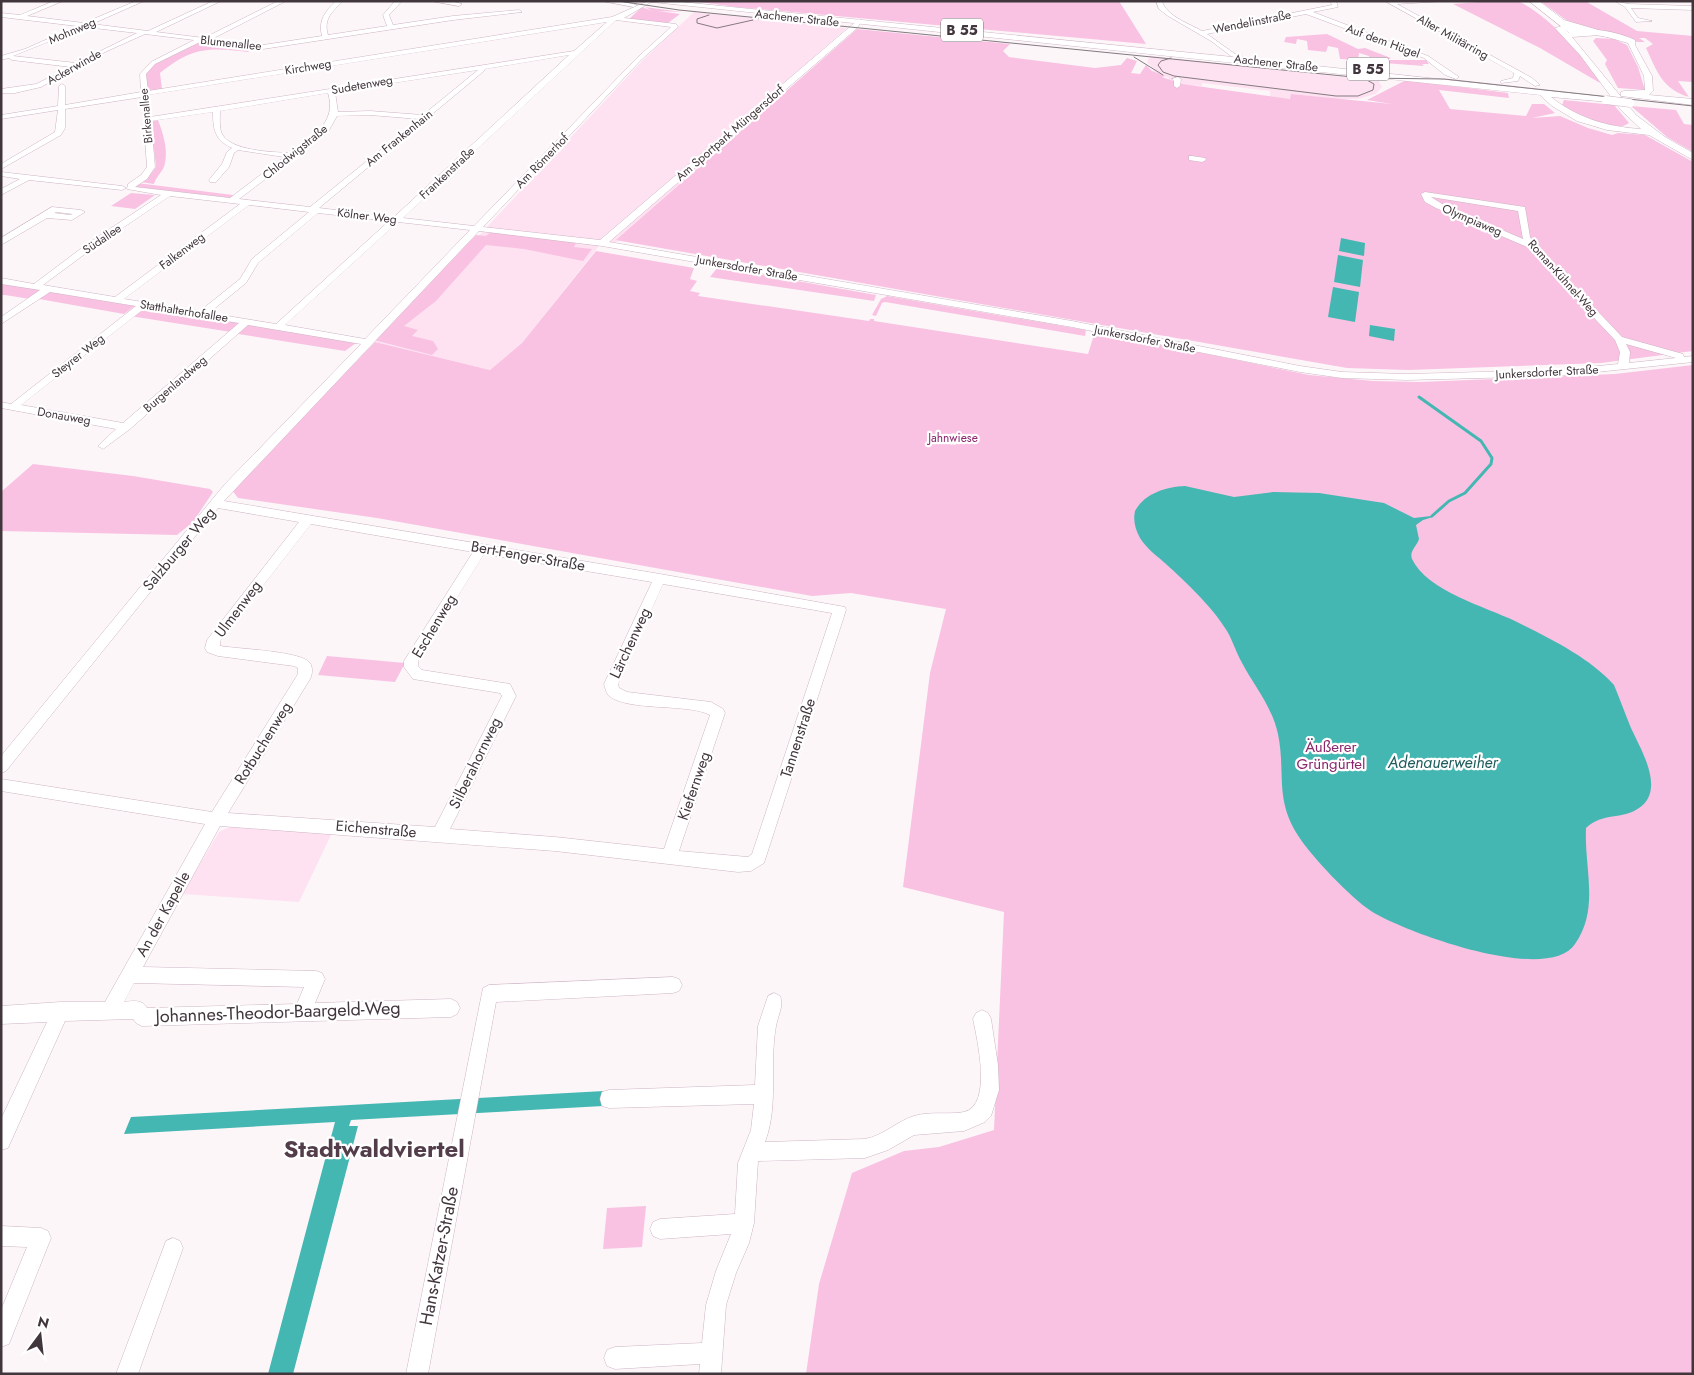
<svg xmlns="http://www.w3.org/2000/svg" width="1694" height="1375" font-family="Jost,sans-serif">
	<rect width="100%" height="100%" fill="#fcf6f9"/>
	<!-- built -->
	<g fill="#fee2f2">
		<polygon points="694,12 847,28 756,107 847,125 753,227 717,258 620,241 599,246 522,343 490,370 375,342 443,274 642,61"/>
		<polygon points="1150,56 1379,81 1382,87 1376,94 1358,99 1334,99 1291,94 1291,99 1270,97 1270,91 1202,83 1202,86 1167,84 1169,78 1153,72 1154,69 1147,62"/>
		<polygon points="231,826 332,833 299,902 182,894 219,832"/>
	</g>
	<!-- green -->
	<g fill="#f9c2e2">
		<polygon points="692,1 1119,1 1146,44 736,7"/>
		<path d="M1492 1C1499 1 1511 0 1519 2 1542 10 1592 61 1600 83L1540 48 1453 4Z"/>
		<path d="M1540 1H1585L1637 31 1693 36V82L1678 81 1689 97C1662 89 1657 71 1646 48L1653 44 1645 38H1639L1645 42H1638L1573 25Z"/>
		<polygon points="642,7 652,11 645,7 682,12 658,11 680,14 668,23 629,19"/>
		<polygon points="857,29 1010,44 1003,51 1009,57 1095,68 1121,65 1127,58 1137,61 1131,73 1140,74 1146,65 1152,71 1165,76 1162,77 1182,84 1290,99 1291,94 1392,104 1367,100 1406,80 1508,93 1509,98 1439,90 1450,109 1526,116 1532,104 1544,104 1555,113 1532,118 1560,116 1588,128 1612,135 1618,133 1645,135 1693,162 1693,351 1601,363 1408,370 1347,368 616,240"/>
		<polygon points="1327,34 1358,49 1365,48 1391,58 1387,60 1426,60 1429,64 1422,64 1424,66 1370,62 1369,56 1359,53 1358,60 1340,59 1338,48 1328,46 1326,52 1308,50 1307,41 1297,39 1296,44 1284,42 1286,37"/>
		<polygon points="1596,38 1614,39 1627,45 1638,67 1645,90 1618,88 1605,64 1607,60 1593,41"/>
		<path d="M200 40 253 47 248 52C208 47 192 47 160 73L162 89 149 91 144 74 150 66Z"/>
		<path d="M1564 100 1614 105 1629 123C1610 136 1578 116 1562 105Z"/>
		<polygon points="1631,106 1676,110 1684,124 1693,125 1693,152 1667,137"/>
		<path d="M158 120C163 133 168 149 165 163 164 171 156 176 154 184L140 182 150 175 156 167 151 121Z"/>
		<polygon points="137,183 233,195 235,196 232,198 136,187"/>
		<polygon points="131,193 155,195 135,209 111,206"/>
		<polygon points="491,232 576,243 574,247 592,249 583,261 524,249 486,245 436,301 404,326 418,330 412,336 433,341 438,349 432,355 374,340 476,235 486,236"/>
		<polygon points="596,251 694,268 690,279 697,281 690,291 700,293 698,296 869,321 870,319 874,319 874,321 1088,354 1093,338 1091,330 1309,375 1373,381 1420,382 1615,374 1693,365 1693,1374 806,1374 819,1284 852,1173 904,1151 939,1147 994,1130 1004,912 903,887 930,673 946,609 851,593 812,596 377,518 238,498 232,490 375,342 490,370 522,343"/>
		<polygon points="718,267 876,295 874,301 710,277"/>
		<polygon points="1,283 44,290 30,299 5,295 1,295"/>
		<polygon points="50,292 135,306 124,314 39,299"/>
		<polygon points="887,296 1086,330 1085,336 885,302 882,303 876,316 872,315 881,299"/>
		<polygon points="142,307 242,323 231,332 130,316"/>
		<polygon points="248,324 356,343 345,351 238,334"/>
		<polygon points="33,464 133,476 210,489 213,492 193,522 177,535 1,531 1,492"/>
		<polygon points="327,656 405,663 395,682 318,675"/>
		<polygon points="646,1206 642,1247 603,1249 607,1208"/>
	</g>
	<!-- water -->
	<g fill="#44b7b3">
		<polygon points="1341,238 1365,243 1364,256 1339,251"/>
		<polygon points="1338,255 1363,260 1360,287 1334,282"/>
		<polygon points="1333,287 1359,292 1355,322 1328,317"/>
		<polygon points="1370,325 1395,329 1394,341 1369,336"/>
		<path d="M1185 486 1234 497 1273 492 1319 493 1384 503 1414 518 1431 516 1433 517 1423 520 1416 525 1419 539C1417 546 1409 551 1412 559 1427 591 1486 607 1515 621 1549 638 1589 657 1614 685 1620 699 1625 714 1631 728 1641 750 1666 790 1639 808 1622 820 1603 812 1586 828 1584 868 1600 908 1575 944 1548 985 1404 932 1371 911 1350 897 1313 858 1299 837 1274 799 1286 774 1278 734 1272 706 1254 686 1241 661 1235 650 1232 638 1225 628 1213 608 1184 580 1166 564 1157 556 1147 549 1140 538 1135 529 1133 520 1135 511 1145 493 1166 487 1185 486Z"/>
		<polygon points="604,1091 603,1106 351,1120 349,1126 358,1126 293,1374 268,1374 335,1122 124,1134 131,1117"/>
	</g>
	<g fill="none" stroke-linecap="round" stroke-linejoin="round">
		<!-- stream -->
		<polyline stroke="#44b7b3" stroke-width="3" points="1419,397 1481,441 1492,458 1491,464 1465,493 1449,501 1432,516"/>
		<!-- minor casing -->
		<g stroke="#ceb4c3" stroke-width="1">
			<g id="minor">
				<path d="M54 1H63L27 16 84 23 136 1H144L92 24 148 31 213 1H221L156 32 204 38 278 1H286L212 39 263 45 322 36C318 21 325 11 336 1H343C332 12 323 19 328 35L387 26 383 15 395 1H402L389 15 393 25 453 16 519 10 522 12 453 20 263 49 202 41 155 64 146 74 148 91 612 17 648 1H653L624 18 676 24 678 27 641 60 483 227 600 240 859 19 862 21 856 29 609 242 1072 321 1300 366 1342 372 1407 374 1558 370 1618 364 1620 352 1615 340 1527 247 1436 208 1425 202 1421 194 1425 192 1525 207 1530 237 1534 244 1622 337 1683 354 1684 357 1693 356V362L1558 376 1407 380 1342 378 1300 372 1072 327 602 246 479 231 224 501 660 574 845 607 846 610 764 863 751 871 738 872 555 851 220 826 143 967 316 971 322 973 325 979 315 1003 451 999 457 1002 460 1008 457 1014 451 1017 142 1026 136 1023 133 1019 65 1021 8 1148 1 1150V1119L47 1022 1 1024V1006L61 1002H105L205 824 1 791V779L212 812 298 674V668L294 666 218 656 207 652 205 648 207 640 299 522 218 508 6 771 1 773V756L225 484 361 344 248 325 130 429 103 449 98 446 116 429 1 408V402L11 404 136 306 50 292 1 324V317L40 290 1 284V278L34 284 87 244 161 195 127 189 128 184 141 175 147 167 142 97 65 109V128L61 135 1 169V164L55 132 58 110 1 119V115L58 106 59 86 62 84 65 86V105L141 92 140 74 151 62 194 40 145 34 105 52 41 87 15 93H1V89L36 84 71 67 12 60 9 58 1 60V56L25 49 77 26 1 17V13L20 15ZM616 20 671 27 637 58 474 226 403 218ZM607 22 574 51 150 117 148 95ZM85 27 137 33 76 63 13 56ZM569 55 394 217 319 208 484 71 485 69ZM478 70 423 115 370 111 338 112 335 92ZM328 93C338 124 310 137 289 153 272 152 231 151 222 134 219 128 220 118 220 111ZM213 112C213 130 215 140 232 148L227 152 222 164 209 180 210 182H216L229 167 234 153 238 150 284 157 230 198 135 187 147 179 155 167 151 121ZM370 115 419 119 310 207 239 199 328 132 337 116ZM170 196 240 204 115 297 43 285 93 248ZM1431 197 1518 211 1523 239 1442 204ZM249 205 309 212 252 259 240 279 200 311 124 299ZM318 213 389 221 276 324 209 313 246 283 258 263ZM398 222 470 230 365 339 285 325ZM145 308 239 323 123 423 21 405ZM1626 344 1676 358 1629 363 1630 352ZM311 524 473 552 404 661V667L413 679 500 693 502 696 435 827 228 813 310 679C313 673 313 665 308 661 295 651 239 649 220 646V641ZM484 554 652 582 604 684C605 687 606 692 608 695 626 712 689 703 710 715L664 849 555 837 450 829 516 696 510 684 422 670 418 666V661ZM663 584 832 613 752 854 748 857 679 851 725 713 723 709 711 702 627 692 619 688 618 684ZM134 983 304 987 297 1004 147 1008C142 999 133 1001 124 1002Z"/>
				<polygon points="431,1 451,1 462,4 459,6"/>
				<polygon points="602,1 619,1 637,5 634,7"/>
				<path d="M1156 1H1162C1166 16 1190 24 1202 31L1332 5 1330 1H1336L1338 7 1313 12 1428 56 1459 77 1456 79 1445 75 1424 58 1306 14 1207 34 1235 54 1252 60 1249 62 1231 56 1211 41 1168 16 1159 9Z"/>
				<polygon points="1385,1 1445,1 1397,4 1532,78 1540,85 1535,86 1520,76 1518,81 1501,83 1501,81 1513,78 1514,73"/>
				<polygon points="1615,1 1628,4 1693,6 1693,10 1631,8 1638,18 1652,21 1636,22 1625,7"/>
				<polygon points="1178,77 1181,79 1180,86 1177,88 1174,86 1174,81 1172,79"/>
				<polygon points="1192,156 1205,158 1206,160 1202,162 1189,160 1189,156"/>
				<polygon points="1,172 122,186 126,188 122,190 29,180 1,195 1,189 20,179 1,176"/>
				<path d="M52 207 81 210 85 212 72 220 47 218 1 245V238ZM56 212 73 214 70 215 54 213Z"/>
				<polygon points="673,977 679,979 682,985 679,991 673,993 496,1002 428,1374 406,1374 483,988 489,985"/>
				<path d="M774 993 780 996C784 1006 778 1015 776 1026 769 1064 779 1105 765 1142L865 1139C883 1136 897 1121 914 1116 930 1111 948 1115 964 1112 993 1105 977 1039 973 1019L976 1013 982 1010 988 1013 991 1019 998 1065 999 1090 991 1116 985 1122 964 1131 914 1135 888 1150 865 1158 758 1161 754 1223 749 1243 736 1273 726 1305 721 1374H699L700 1364 615 1369 607 1366 604 1358 607 1350 615 1347 702 1343 706 1305 716 1271 731 1234 660 1239 653 1236 650 1229 653 1222 660 1219 735 1214 738 1163 751 1130 754 1104 609 1108 602 1106 600 1099 602 1092 609 1090 755 1085 758 1026 768 996Z"/>
				<polygon points="1,1226 41,1228 48,1231 51,1238 9,1344 1,1347 1,1310 27,1247 1,1246"/>
				<polygon points="173,1238 180,1241 183,1248 138,1374 116,1374 166,1241"/>
			</g>
		</g>
		<!-- major casing -->
		<g stroke="#ceb4c3" stroke-width="1">
			<path id="major" d="M643 1H671L1223 56 1606 97 1609 98V102L1551 97C1577 118 1608 127 1641 129L1621 110 1580 55 1555 28 1562 26 1569 33C1589 26 1616 31 1635 40V45L1652 76 1653 91 1649 95 1693 99V105L1621 96V92L1624 91 1645 90 1644 76 1628 43 1600 35 1572 37 1636 115 1665 137 1693 153V160L1649 135 1607 130 1577 121 1552 106 1540 95Z"/>
		</g>
		<!-- highway casing -->
		<g stroke="#ceb4c3" stroke-width="1">
			<polygon id="highway" points="1529,1 1539,1 1564,20 1612,34 1607,37 1579,32 1578,35 1572,35"/>
		</g>
		<!-- minor -->
		<use href="#minor" fill="#fff" fill-rule="evenodd"/>
		<!-- major -->
		<use href="#major" fill="#fff" fill-rule="evenodd"/>
		<!-- highway -->
		<use href="#highway" fill="#fff" fill-rule="evenodd"/>
		<!-- tram -->
		<g stroke="#847a7f" stroke-width="1">
			<polyline points="618,1 679,10 1363,78 1444,79 1693,106"/>
			<polyline points="709,15 697,19 697,23 717,28 753,20"/>
			<polyline points="1134,57 1163,75"/>
			<polyline points="1171,58 1161,61 1158,65 1163,72 1174,76 1336,96 1358,96 1373,90 1374,84 1365,79"/>
		</g>
		<!-- major-bridge casing -->
		<g stroke="#ceb4c3" stroke-width="9" stroke-linecap="butt">
			<polyline id="major-bridge" points="1606,100 1630,103"/>
		</g>
		<!-- major-bridge -->
		<use href="#major-bridge" stroke="#fff" stroke-width="8"/>
	</g>
	<g text-anchor="middle" dominant-baseline="central" stroke-width="4.5" stroke-linejoin="round" paint-order="stroke">
		<!-- far-street labels -->
		<g font-size="12" fill="#41363c" stroke="#fff">
			<text transform="translate(797 18) rotate(6)">Aachener Straße</text>
			<text transform="translate(1252 22) rotate(-11)">Wendelinstraße</text>
			<text transform="translate(72 31) rotate(-23)">Mohnweg</text>
			<text transform="translate(1453 37) rotate(29)">Alter Militärring</text>
			<text transform="translate(1383 41) rotate(20)">Auf dem Hügel</text>
			<text transform="translate(231 43) rotate(6)">Blumenallee</text>
			<text transform="translate(1276 63) rotate(6)">Aachener Straße</text>
			<text transform="translate(74 67) rotate(-29)">Ackerwinde</text>
			<text transform="translate(308 67) rotate(-9)">Kirchweg</text>
			<text transform="translate(362 85) rotate(-10)">Sudetenweg</text>
			<text transform="translate(146 116) rotate(-95)">Birkenallee</text>
			<text transform="translate(730 133) rotate(-41)">Am Sportpark Müngersdorf</text>
			<text transform="translate(399 138) rotate(-39)">Am Frankenhain</text>
			<text transform="translate(295 152) rotate(-39)">Chlodwigstraße</text>
			<text transform="translate(542 161) rotate(-46)">Am Römerhof</text>
			<text transform="translate(447 173) rotate(-43)">Frankenstraße</text>
			<text transform="translate(367 216) rotate(7)">Kölner Weg</text>
			<text transform="translate(1472 220) rotate(23)">Olympiaweg</text>
			<text transform="translate(102 239) rotate(-34)">Südallee</text>
			<text transform="translate(182 251) rotate(-37)">Falkenweg</text>
			<text transform="translate(747 268) rotate(10)">Junkersdorfer Straße</text>
			<text transform="translate(1563 278) rotate(48)">Roman-Kühnel-Weg</text>
			<text transform="translate(184 311) rotate(9)">Statthalterhofallee</text>
			<text transform="translate(1145 339) rotate(11)">Junkersdorfer Straße</text>
			<text transform="translate(78 356) rotate(-38)">Steyrer Weg</text>
			<text transform="translate(1547 372) rotate(-3)">Junkersdorfer Straße</text>
			<text transform="translate(175 384) rotate(-41)">Burgenlandweg</text>
			<text transform="translate(64 416) rotate(10)">Donauweg</text>
		</g>
		<!-- far-park labels -->
		<g font-size="12" fill="#8c266d" stroke="#fff">
			<text x="953" y="438">Jahnwiese</text>
		</g>
		<!-- shield labels -->
		<g fill="#fff" stroke="#7a7276" stroke-width="1">
			<rect x="941" y="18.5" width="42" height="23" rx="4"/>
			<rect x="1347" y="57.5" width="42" height="23" rx="4"/>
		</g>
		<g font-size="14" font-weight="bold" fill="#41363c">
			<text x="962" y="30">B 55</text>
			<text x="1368" y="69">B 55</text>
		</g>
		<!-- street labels -->
		<g font-size="15" fill="#41363c" stroke="#fff">
			<text transform="translate(179 549) rotate(-50)">Salzburger Weg</text>
			<text transform="translate(528 556) rotate(10)">Bert-Fenger-Straße</text>
			<text transform="translate(238 609) rotate(-53)">Ulmenweg</text>
			<text transform="translate(434 626) rotate(-59)">Eschenweg</text>
			<text transform="translate(630 643) rotate(-65)">Lärchenweg</text>
			<text transform="translate(798 738) rotate(-72)">Tannenstraße</text>
			<text transform="translate(263 743) rotate(-58)">Rotbuchenweg</text>
			<text transform="translate(475 763) rotate(-64)">Silberahornweg</text>
			<text transform="translate(694 786) rotate(-71)">Kiefernweg</text>
			<text transform="translate(376 829) rotate(5)">Eichenstraße</text>
			<text transform="translate(163 914) rotate(-61)">An der Kapelle</text>
		</g>
		<!-- park labels -->
		<g font-size="15" fill="#8c266d" stroke="#fff">
			<text x="1331" y="747">Äußerer<tspan x="1331" dy="17">Grüngürtel</tspan></text>
		</g>
		<!-- water labels -->
		<g font-size="16" font-style="italic" fill="#1f5d5c" stroke="#fff">
			<text x="1443" y="762">Adenauerweiher</text>
		</g>
		<!-- near-street labels -->
		<g font-size="18" fill="#41363c" stroke="#fff">
			<text transform="translate(278 1012) rotate(-2)">Johannes-Theodor-Baargeld-Weg</text>
			<text transform="translate(439 1256) rotate(-79)">Hans-Katzer-Straße</text>
		</g>
		<!-- near-district labels -->
		<g font-size="24" font-weight="bold" fill="#533d4a" stroke="#fff">
			<text x="374" y="1148">Stadtwaldviertel</text>
		</g>
	</g>
	<!-- border -->
	<rect width="1694" height="1375" fill="none" stroke="#41363c" stroke-width="5"/>
	<!-- north arrow -->
	<g transform="translate(40 1335) rotate(15)" stroke="#ffffff" stroke-width="4" paint-order="stroke">
	<path d="M0-4L9 19L0 12L-9 19Z" fill="#41363c"/>
	<text y="-8" font-size="14" font-weight="bold" text-anchor="middle" fill="#41363c">N</text>
	</g>
</svg>
